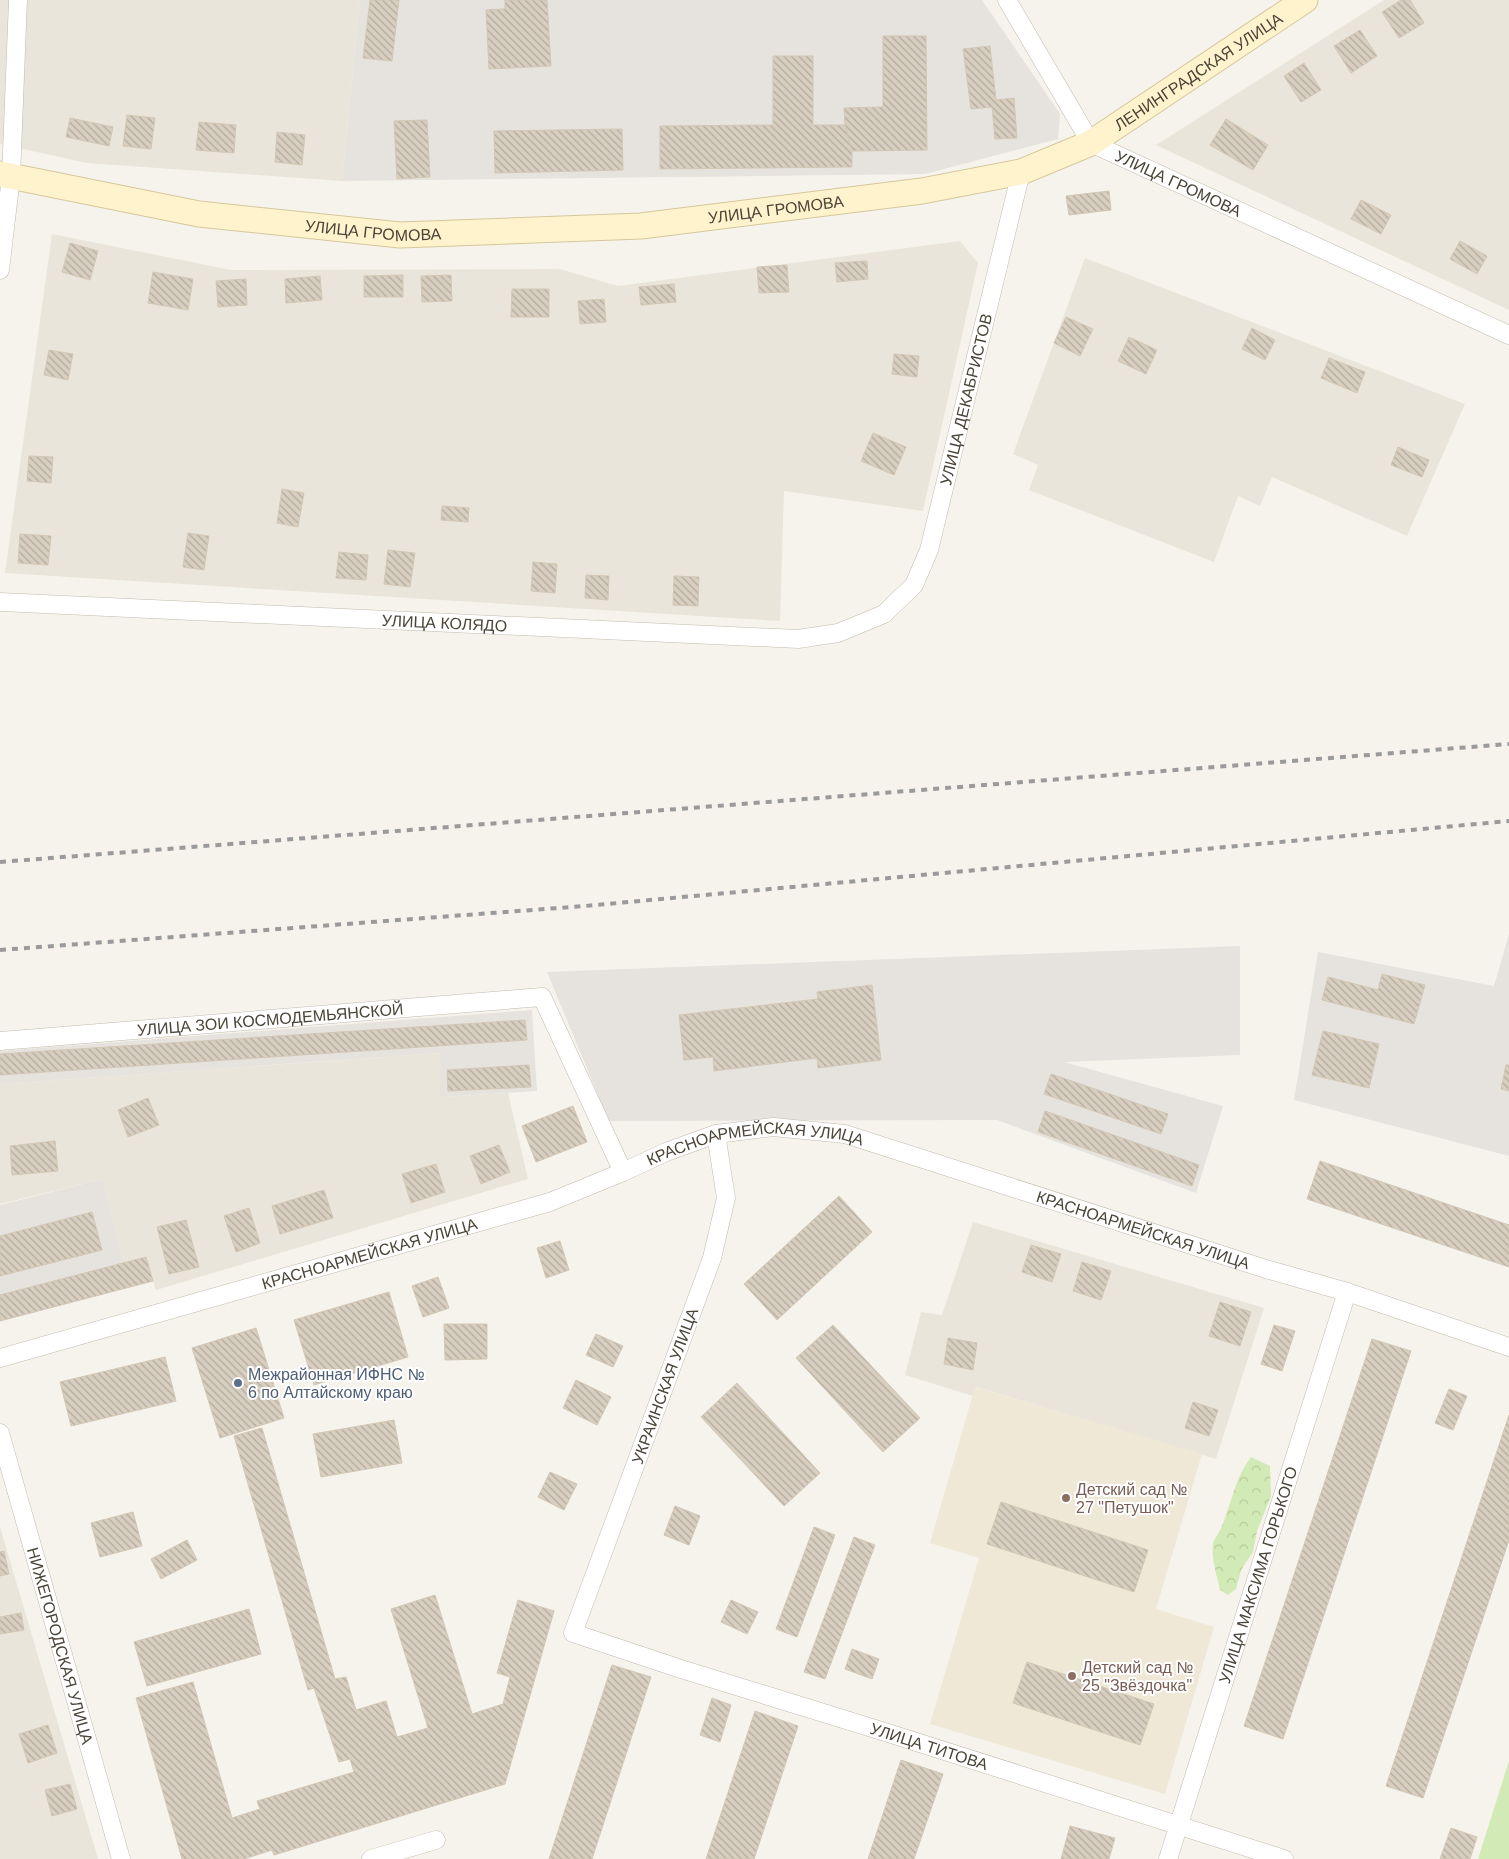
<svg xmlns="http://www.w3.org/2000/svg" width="1509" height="1859" font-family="Arial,sans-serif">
	<defs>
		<pattern id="forest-crowns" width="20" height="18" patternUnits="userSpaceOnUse" patternTransform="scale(1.25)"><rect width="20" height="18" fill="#d2eab5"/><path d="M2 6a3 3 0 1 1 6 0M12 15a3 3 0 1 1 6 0" fill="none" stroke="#b6ca9c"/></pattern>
		<pattern id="building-back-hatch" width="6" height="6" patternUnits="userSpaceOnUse" patternTransform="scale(1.25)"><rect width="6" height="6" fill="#d8cfc1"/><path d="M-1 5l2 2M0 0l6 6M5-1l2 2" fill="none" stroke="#b1aa9e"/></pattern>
	</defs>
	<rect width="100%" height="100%" fill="#f6f3ec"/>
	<!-- residential -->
	<g fill="#eae5da">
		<polygon points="0,0 360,0 342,181 87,163 0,144"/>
		<polygon points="1384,0 1509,0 1509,310 1156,145"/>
		<polygon points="52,234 231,270 560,269 618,286 960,241 978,263 923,511 784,491 780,621 5,573"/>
		<polygon points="1085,258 1465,404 1407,536 1272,477 1260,506 1238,496 1214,562 1029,490 1038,465 1013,454"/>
		<polygon points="441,1053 441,1097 508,1093 528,1179 156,1290 153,1281 124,1262 103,1179 0,1204 0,1084"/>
		<polygon points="973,1222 1264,1308 1216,1459 976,1387 973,1396 905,1375 921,1312 942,1315"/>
		<polygon points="0,1527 98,1859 0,1859"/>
	</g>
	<!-- industrial -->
	<g fill="#e6e2dd">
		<polygon points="360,0 982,0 1060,114 1058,139 925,174 342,181"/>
		<polygon points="1509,934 1509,1156 1294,1100 1318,952 1494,986"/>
		<polygon points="1240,946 1240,1055 1064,1062 1223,1106 1196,1193 997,1120 609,1121 547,972"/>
		<polygon points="532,1010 537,1091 440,1097 440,1053 0,1084 0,1051"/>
		<polygon points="103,1179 124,1262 146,1257 153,1281 0,1321 0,1205"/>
	</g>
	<!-- education -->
	<polygon fill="#efe8d6" points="975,1387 1202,1454 1156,1609 1214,1627 1165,1794 930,1724 979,1558 930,1543"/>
	<!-- forest -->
	<path fill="url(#forest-crowns)" d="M1251 1457 1270 1466 1271 1496 1257 1531 1253 1552 1241 1570 1236 1589 1228 1595 1220 1590C1217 1576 1211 1558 1213 1543 1215 1537 1220 1532 1222 1526 1232 1502 1235 1478 1251 1457Z"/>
	<!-- garden -->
	<polygon fill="#d2eab5" points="1509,1761 1509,1859 1478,1859"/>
	<!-- building -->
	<g fill="url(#building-back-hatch)" stroke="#d3c7b4">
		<polygon points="370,0 399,0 392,61 363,58"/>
		<polygon points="505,0 547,0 551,66 489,69 486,10 505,9"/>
		<polygon points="1401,0 1410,0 1424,23 1399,38 1382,12"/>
		<polygon points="1360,30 1377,56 1351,73 1334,46"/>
		<polygon points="883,36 926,36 927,150 852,151 845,125 844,108 883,107"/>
		<polygon points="990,46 996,100 1014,98 1017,138 995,139 992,107 971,109 963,49"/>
		<polygon points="773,56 813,56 813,125 845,125 852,151 852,167 660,169 660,126 773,125"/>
		<polygon points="1304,63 1321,90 1301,102 1284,76"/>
		<polygon points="127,115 155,118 151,149 123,146"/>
		<polygon points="70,118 113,127 109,146 66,137"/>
		<polygon points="1226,119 1268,145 1253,170 1210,145"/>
		<polygon points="427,120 430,177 397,179 394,121"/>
		<polygon points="199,122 236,125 234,153 196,150"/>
		<polygon points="622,129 623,170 495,173 494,131"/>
		<polygon points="277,132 305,135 302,165 275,162"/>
		<polygon points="1109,191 1111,210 1069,215 1066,196"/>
		<polygon points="1361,200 1391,215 1381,234 1351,219"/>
		<polygon points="1460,241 1487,256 1477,274 1450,259"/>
		<polygon points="70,243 98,251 90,280 62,272"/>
		<polygon points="867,261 868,279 837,282 835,263"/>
		<polygon points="787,265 789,292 759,293 757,267"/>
		<polygon points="153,272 193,279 188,310 148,303"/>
		<polygon points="403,275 403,297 364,297 364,276"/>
		<polygon points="451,275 452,301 422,302 421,276"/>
		<polygon points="320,276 322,300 286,303 285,279"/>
		<polygon points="246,279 247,305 218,307 216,281"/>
		<polygon points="674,284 676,302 641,305 639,287"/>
		<polygon points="512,289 549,289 549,317 511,317"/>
		<polygon points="604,299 606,322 580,324 578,301"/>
		<polygon points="1066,317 1093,329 1080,356 1054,343"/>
		<polygon points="1252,328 1275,340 1265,360 1242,349"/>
		<polygon points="1129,337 1157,350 1146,374 1118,361"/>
		<polygon points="49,350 73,354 68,380 44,375"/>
		<polygon points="894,354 919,356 917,377 892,374"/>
		<polygon points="1329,358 1365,372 1357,393 1321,378"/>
		<polygon points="873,433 906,447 894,475 861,461"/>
		<polygon points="1398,447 1429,460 1422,477 1391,465"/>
		<polygon points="29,456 53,457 51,483 27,481"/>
		<polygon points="282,489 304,493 298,527 277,523"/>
		<polygon points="442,506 469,508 468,522 441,520"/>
		<polygon points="188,533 209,536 204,570 183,567"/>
		<polygon points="20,534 51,536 48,565 18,563"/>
		<polygon points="388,550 415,553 410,587 384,584"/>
		<polygon points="339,552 368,555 366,580 336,578"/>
		<polygon points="533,562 557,564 555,593 531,591"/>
		<polygon points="586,575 609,576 608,600 585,598"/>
		<polygon points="674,576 699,577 698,606 673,605"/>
		<polygon points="1382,974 1425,985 1414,1024 1322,1000 1328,977 1378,990"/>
		<polygon points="872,985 881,1060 818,1068 817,1058 714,1071 713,1057 684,1060 679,1015 818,999 817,992"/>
		<polygon points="525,1020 527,1040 0,1075 0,1054"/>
		<polygon points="1323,1031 1379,1044 1369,1088 1312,1075"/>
		<polygon points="529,1065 531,1087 448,1091 447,1070"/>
		<polygon points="1506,1065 1509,1065 1509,1091 1501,1089"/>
		<polygon points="1051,1074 1168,1114 1161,1134 1044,1094"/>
		<polygon points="148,1098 159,1125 128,1137 118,1110"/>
		<polygon points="573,1106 587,1142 536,1162 522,1126"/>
		<polygon points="1045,1111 1199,1165 1192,1186 1038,1132"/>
		<polygon points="55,1141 58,1171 12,1175 10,1146"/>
		<polygon points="499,1145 510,1172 481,1184 470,1156"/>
		<polygon points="1320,1161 1509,1225 1509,1267 1307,1199"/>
		<polygon points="436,1164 445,1192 411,1203 402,1174"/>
		<polygon points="324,1190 333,1218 280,1234 272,1206"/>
		<polygon points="839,1196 872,1232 777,1320 744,1284"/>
		<polygon points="249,1208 260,1243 236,1252 224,1216"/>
		<polygon points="92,1212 102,1250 0,1276 0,1236"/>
		<polygon points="186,1220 199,1267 169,1274 157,1227"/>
		<polygon points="560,1241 569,1270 546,1278 537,1248"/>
		<polygon points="1031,1245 1061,1254 1052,1282 1022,1272"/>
		<polygon points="146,1257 153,1281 0,1321 0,1295"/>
		<polygon points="1082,1262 1111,1271 1101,1300 1073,1291"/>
		<polygon points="438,1277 449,1308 423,1317 412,1286"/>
		<polygon points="389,1292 408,1357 314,1385 294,1320"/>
		<polygon points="1220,1302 1251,1312 1240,1346 1209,1336"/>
		<polygon points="444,1324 487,1324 487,1359 445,1360"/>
		<polygon points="833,1325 920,1418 883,1452 796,1358"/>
		<polygon points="1274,1325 1295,1331 1282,1371 1261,1364"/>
		<polygon points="256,1328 284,1418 220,1438 192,1348"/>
		<polygon points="596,1334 623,1346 613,1367 586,1355"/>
		<polygon points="948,1338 977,1343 973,1370 944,1364"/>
		<polygon points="1372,1339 1411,1351 1283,1739 1244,1726"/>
		<polygon points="165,1357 176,1401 71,1426 60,1382"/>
		<polygon points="576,1380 611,1397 597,1425 563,1408"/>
		<polygon points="737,1383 820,1473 784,1506 701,1417"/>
		<polygon points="1449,1389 1467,1396 1453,1430 1435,1423"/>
		<polygon points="1193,1402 1218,1410 1209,1436 1185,1428"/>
		<polygon points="1509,1415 1509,1540 1423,1798 1386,1786"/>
		<polygon points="394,1420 402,1463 321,1477 313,1434"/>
		<polygon points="262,1428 335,1679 346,1677 356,1710 386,1701 397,1737 428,1728 391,1609 435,1595 472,1714 503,1704 510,1677 497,1673 518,1600 554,1611 505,1784 274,1855 272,1850 244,1859 182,1859 136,1698 193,1682 232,1818 260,1809 257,1801 354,1772 350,1759 339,1762 314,1688 308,1690 234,1436"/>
		<polygon points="550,1472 577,1484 564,1510 538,1497"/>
		<polygon points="1001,1502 1148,1550 1134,1592 987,1544"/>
		<polygon points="675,1506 700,1516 689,1545 664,1535"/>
		<polygon points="133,1512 142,1546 100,1557 91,1523"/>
		<polygon points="814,1527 835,1535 797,1637 776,1629"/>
		<polygon points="854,1537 875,1545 825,1679 804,1672"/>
		<polygon points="187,1540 197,1560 161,1579 151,1559"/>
		<polygon points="4,1551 9,1574 0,1576 0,1552"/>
		<polygon points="731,1600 758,1612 747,1634 721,1622"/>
		<polygon points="249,1609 261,1654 147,1686 134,1642"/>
		<polygon points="21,1613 24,1630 0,1634 0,1617"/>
		<polygon points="852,1649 879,1659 872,1679 845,1669"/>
		<polygon points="1027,1662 1154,1704 1140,1745 1013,1703"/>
		<polygon points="612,1665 651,1677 592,1859 549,1859"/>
		<polygon points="712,1698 731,1705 720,1742 700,1735"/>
		<polygon points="755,1711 798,1726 754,1859 706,1859"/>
		<polygon points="48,1725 57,1753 28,1763 19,1734"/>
		<polygon points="901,1760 943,1774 914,1859 868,1859"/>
		<polygon points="70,1784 77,1809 52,1816 45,1790"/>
		<polygon points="1070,1826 1115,1838 1109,1859 1061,1859"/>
		<polygon points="1451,1828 1477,1837 1470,1859 1440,1859"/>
	</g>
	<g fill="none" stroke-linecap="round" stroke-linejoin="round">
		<!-- street casing -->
		<g stroke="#c2bbae" stroke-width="19">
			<g id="street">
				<path id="s1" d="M1007 0 1091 143 1509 335"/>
				<polyline points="0,270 11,177 18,0"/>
				<path id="s2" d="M0 602 798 639 838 633 884 614 914 585 929 550 1021 172"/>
				<path id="s3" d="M0 1041 542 997 623 1172"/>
				<path id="s4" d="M716 1134 726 1198 712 1258 573 1633 681 1669 885 1732 1284 1859"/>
				<path id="s5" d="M0 1358 550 1202 623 1172 666 1152 716 1134 773 1127 845 1134 1266 1269 1347 1292 1509 1347"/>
				<path id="s6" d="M0 1433 121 1859"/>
				<polyline points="371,1859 436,1840"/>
				<path id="s7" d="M1168 1859 1347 1292"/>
			</g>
		</g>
		<!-- secondary casing -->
		<g stroke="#d6c79b" stroke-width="27">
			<g id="secondary">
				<path id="s8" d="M0 174 199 214 400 235 641 226 922 191 1021 172 1091 143 1305 0"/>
			</g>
		</g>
		<!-- street -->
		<use href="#street" stroke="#fff" stroke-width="18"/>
		<!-- secondary -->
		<use href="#secondary" stroke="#fff3cd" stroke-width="25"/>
		<!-- rail -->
		<g stroke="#9a9a9a" stroke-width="4" stroke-dasharray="6 6" stroke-linecap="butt">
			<polyline points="0,862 1509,744"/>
			<polyline points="0,950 585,906 1509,821"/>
		</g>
	</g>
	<!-- markers -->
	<circle fill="#5c6f8a" stroke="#fff" stroke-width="2" cx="238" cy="1383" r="5"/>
	<g fill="#8d6e63" stroke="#fff" stroke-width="2">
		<circle cx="1066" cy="1498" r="5"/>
		<circle cx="1072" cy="1676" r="5"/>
	</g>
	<g text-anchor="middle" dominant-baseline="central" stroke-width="4" stroke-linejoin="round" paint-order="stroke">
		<!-- street labels -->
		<g font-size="16" fill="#4b4439" stroke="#fff">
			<text stroke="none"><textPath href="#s8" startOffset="1235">ЛЕНИНГРАДСКАЯ УЛИЦА</textPath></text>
			<text stroke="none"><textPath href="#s1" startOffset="262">УЛИЦА ГРОМОВА</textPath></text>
			<text stroke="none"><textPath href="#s8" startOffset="782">УЛИЦА ГРОМОВА</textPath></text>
			<text stroke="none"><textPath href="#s8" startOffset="378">УЛИЦА ГРОМОВА</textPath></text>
			<text stroke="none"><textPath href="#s2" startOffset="1124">УЛИЦА ДЕКАБРИСТОВ</textPath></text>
			<text stroke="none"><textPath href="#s2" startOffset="445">УЛИЦА КОЛЯДО</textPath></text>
			<text stroke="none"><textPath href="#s3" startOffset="271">УЛИЦА ЗОИ КОСМОДЕМЬЯНСКОЙ</textPath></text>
			<text stroke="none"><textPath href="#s5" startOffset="789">КРАСНОАРМЕЙСКАЯ УЛИЦА</textPath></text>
			<text stroke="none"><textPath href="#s5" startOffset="1194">КРАСНОАРМЕЙСКАЯ УЛИЦА</textPath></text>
			<text stroke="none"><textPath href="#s5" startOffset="384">КРАСНОАРМЕЙСКАЯ УЛИЦА</textPath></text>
			<text transform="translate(665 1386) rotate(-70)">УКРАИНСКАЯ УЛИЦА</text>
			<text stroke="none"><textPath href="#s7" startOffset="298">УЛИЦА МАКСИМА ГОРЬКОГО</textPath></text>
			<text stroke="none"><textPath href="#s6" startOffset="221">НИЖЕГОРОДСКАЯ УЛИЦА</textPath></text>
			<text stroke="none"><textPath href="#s4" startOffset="900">УЛИЦА ТИТОВА</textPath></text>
		</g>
		<!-- service labels -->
		<g font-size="16" fill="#4e5e75" stroke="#fff" text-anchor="start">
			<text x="248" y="1374">Межрайонная ИФНС №<tspan x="248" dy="18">6 по Алтайскому краю</tspan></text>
		</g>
		<!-- education labels -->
		<g font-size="16" fill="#785e54" stroke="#fff" text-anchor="start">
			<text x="1076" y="1489">Детский сад №<tspan x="1076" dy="18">27 "Петушок"</tspan></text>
			<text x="1082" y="1667">Детский сад №<tspan x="1082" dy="18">25 "Звёздочка"</tspan></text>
		</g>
	</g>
</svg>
